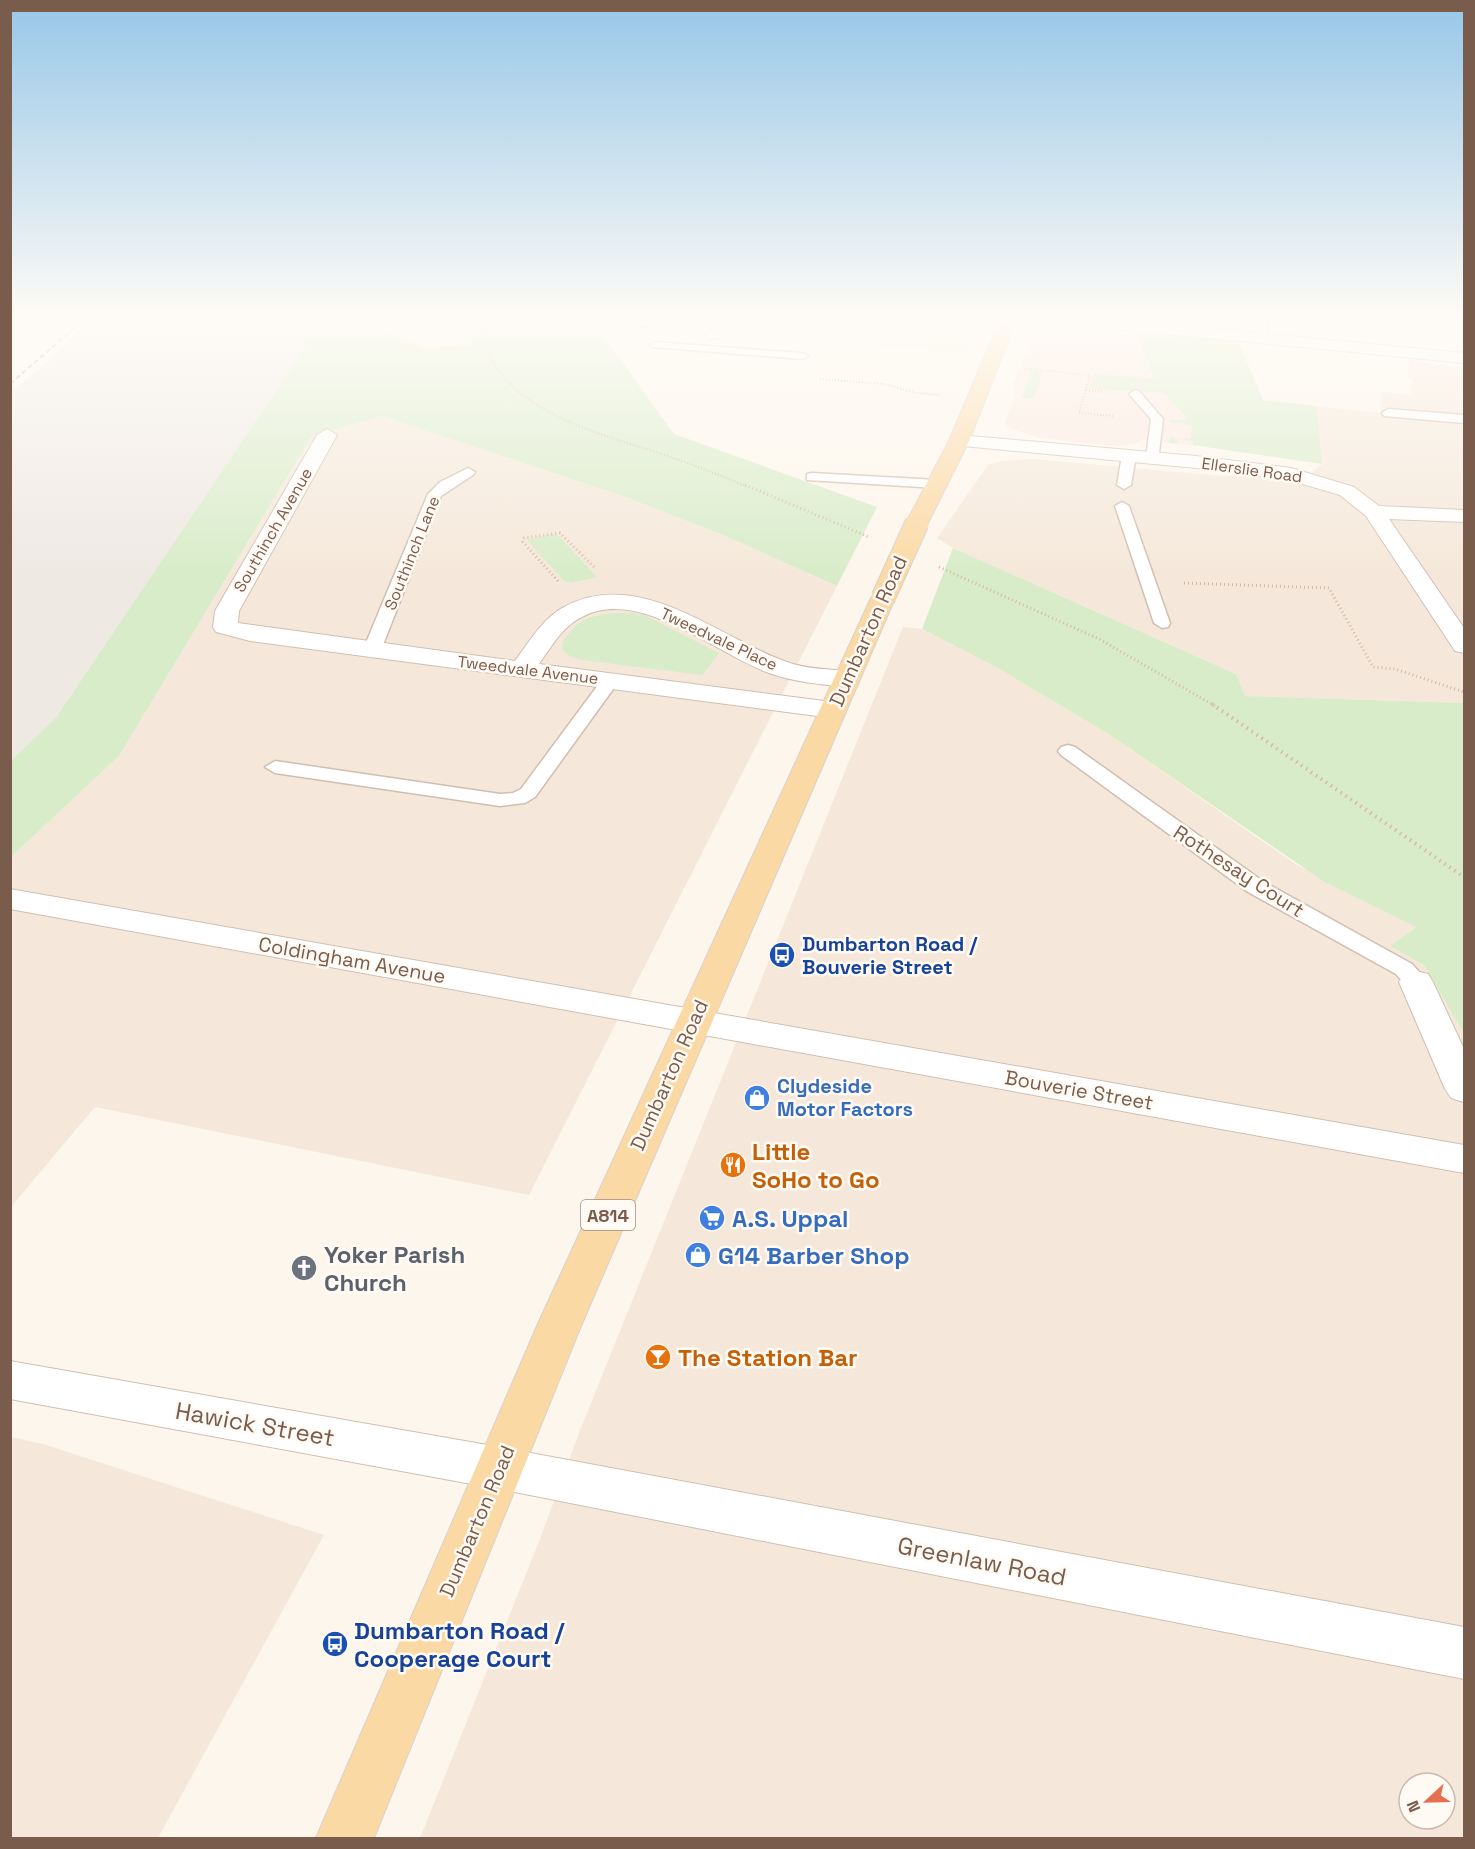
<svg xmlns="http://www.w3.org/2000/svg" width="1475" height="1849" font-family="'Space Grotesk',sans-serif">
	<rect width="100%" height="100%" fill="#fdf6ec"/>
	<!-- residential -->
	<g fill="#f5e8da" fill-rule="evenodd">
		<polygon points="743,318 983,318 967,353 728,334"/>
		<polygon points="1409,360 1464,368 1464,703 1244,696 1236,674 953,548 937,538 988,465 1002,461 1033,459 1223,476 1258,475 1301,482 1322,464 1317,406 1380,413 1382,392 1411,395 1412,379 1408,378"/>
		<polygon points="381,416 623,496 723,535 837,586 529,1195 95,1107 11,1207 11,857 119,756 311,437"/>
		<path d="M903 627 922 629 994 666 1107 733 1297 865 1416 927 1390 946 1424 965 1464 1034V1838H420L540 1539 579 1433ZM1409 1783H1445V1819H1409Z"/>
		<polygon points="11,1437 43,1444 324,1535 158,1838 11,1838"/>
	</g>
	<!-- commercial -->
	<polygon fill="#fde8e0" points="1056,323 1133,329 1152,376 1186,410 1200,446 1142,440 1135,444 1119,446 1039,438 1007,427 1005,423 1015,393 1013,386 1036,328"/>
	<!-- industrial -->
	<polygon fill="#efe9e4" points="91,318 266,318 308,344 57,716 11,761 11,393 47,362"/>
	<!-- green -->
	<g fill="#d8ecc9">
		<polygon points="266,318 359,318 423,348 472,345 468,318 608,318 598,328 674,434 877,507 837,586 723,535 623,496 381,416 311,437 119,756 11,857 11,761 57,716 307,345"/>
		<polygon points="1140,318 1239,318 1240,329 1154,321"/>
		<polygon points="1135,332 1238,341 1263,400 1317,406 1322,464 1193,445 1193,441 1178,439 1177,444 1169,443 1169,437 1191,439 1192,425 1171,423 1169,420 1188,419 1164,393 1090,389 1094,374 1154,379"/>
		<polygon points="1031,371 1043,372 1034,399 1022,398"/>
		<polygon points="552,534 559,536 597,577 571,583 564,581 527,540"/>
		<polygon points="953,548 1236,674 1245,696 1464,703 1464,1034 1424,965 1390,946 1416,927 1323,881 1107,733 994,666 922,629"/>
		<path d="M628 613 644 615 719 653 702 675 582 660 570 656 563 651C561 643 564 639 569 633 584 614 605 613 628 613Z"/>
	</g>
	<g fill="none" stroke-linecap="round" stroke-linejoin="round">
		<!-- service casing -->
		<g stroke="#d1beb0" stroke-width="3">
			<g id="service">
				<polygon points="644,318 655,318 647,327 639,327 638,325"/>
				<polygon points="1257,318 1267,318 1266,339 1256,337"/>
				<polygon points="656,342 802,353 808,356 802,359 652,347 650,345"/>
				<polygon points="1135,390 1139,391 1163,419 1158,461 1153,462 1146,458 1151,419 1129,394"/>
				<polygon points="1388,409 1464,415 1464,423 1384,416 1382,413"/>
				<polygon points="1129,452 1136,456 1131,485 1124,489 1117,485 1122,456"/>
				<polygon points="468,468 475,472 473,475 441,496 381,650 378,654 366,654 363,650 428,494 440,482"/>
				<polygon points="812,473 937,480 944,484 937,488 807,480 807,474"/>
				<polygon points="1122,502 1129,506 1170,623 1168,627 1162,628 1154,623 1115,506"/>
				<polygon points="610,676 619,681 535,797 525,803 500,806 275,773 265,767 275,761 500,794 513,793 521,789 604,677"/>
				<path d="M1068 745 1075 747 1264 882 1412 964 1428 982 1424 987C1410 991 1405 984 1396 974L1248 892 1061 755 1058 751 1061 747Z"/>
			</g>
		</g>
		<!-- minor casing -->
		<g stroke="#d1beb0" stroke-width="2">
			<g id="minor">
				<polygon points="721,318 738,318 719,339 707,339 705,336"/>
				<polygon points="1045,318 1102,318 1464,353 1464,363 1053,323"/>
				<path d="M327 429 337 435 239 611 238 623 515 661C529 642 543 618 564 607 641 566 718 638 787 662 805 669 827 669 846 671L855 673 859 679 855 685 846 687C820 684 793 682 769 673 716 654 639 586 582 617 563 626 551 647 539 664L832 702 842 704 845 710 842 716 832 718 250 641 216 632 213 627 215 611 317 435Z"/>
				<polygon points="959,435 1196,456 1291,468 1354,487 1379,506 1464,510 1464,522 1389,519 1464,628 1464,653 1455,651 1366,516 1340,495 1289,480 1196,468 952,445 949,441"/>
				<polygon points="10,889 1464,1145 1464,1173 10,909"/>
				<polygon points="1416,971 1428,974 1433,982 1464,1049 1464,1102 1451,1098 1445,1089 1399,982 1404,974"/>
				<polygon points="10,1361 499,1447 1464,1627 1464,1679 499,1489 10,1399"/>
			</g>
		</g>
		<!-- primary casing -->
		<g stroke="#dad1cd" stroke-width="2">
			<g id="primary">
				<polygon points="1001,318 1017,318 969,441 928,523 925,528 909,528 906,523 949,441"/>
				<polygon points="883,591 891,593 895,598 581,1326 374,1838 316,1838 537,1326 871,598 875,593"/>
			</g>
		</g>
		<!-- path-far2 -->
		<g stroke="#d9b8a5" stroke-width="2" stroke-dasharray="1 2" stroke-linecap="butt">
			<path d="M487 318C479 334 483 347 492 361 528 418 602 434 662 454 691 464 720 475 748 487"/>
			<polyline points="1025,369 1090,375 1079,413 1114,416"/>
			<polyline points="820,379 884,384 916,393 941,395"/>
			<polyline points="1086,390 1103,392"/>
		</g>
		<!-- path-far1 -->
		<g stroke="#d9b8a5" stroke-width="3" stroke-dasharray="1 3" stroke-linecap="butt">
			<polyline points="745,485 869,537"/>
			<polyline points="939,567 1099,639 1215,706"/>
			<polyline points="558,581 523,542 524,538 560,533 596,569"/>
			<polyline points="1184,583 1329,588 1373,667 1395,669 1464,692"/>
		</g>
		<!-- path -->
		<polyline stroke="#d9b8a5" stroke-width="4" stroke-dasharray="1.5 4.5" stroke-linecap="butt" points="1212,704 1464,877"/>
		<!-- service -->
		<use href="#service" fill="#fff" fill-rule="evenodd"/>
		<!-- minor -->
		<use href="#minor" fill="#fff" fill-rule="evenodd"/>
		<!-- primary -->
		<use href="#primary" fill="#fbd9a5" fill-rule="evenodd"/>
		<!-- rail -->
		<polyline stroke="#b9a8c9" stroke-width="2" stroke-dasharray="5 3" stroke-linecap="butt" points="10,384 86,318"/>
		<!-- primary-bridge casing -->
		<g stroke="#dad1cd" stroke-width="25" stroke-linecap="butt">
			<polyline id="primary-bridge" points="883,598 917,523"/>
		</g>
		<!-- primary-bridge -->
		<use href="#primary-bridge" stroke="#fbd9a5" stroke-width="23"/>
	</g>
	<!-- sky -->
	<linearGradient id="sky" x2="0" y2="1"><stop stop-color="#97c7e8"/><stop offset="0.55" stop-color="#fefbf6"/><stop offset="1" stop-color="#fefbf6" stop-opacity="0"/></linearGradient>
	<rect width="1475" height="577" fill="url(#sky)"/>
	<!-- icons -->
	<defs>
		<g id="bus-disc" transform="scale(1.35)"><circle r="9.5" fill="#1a4fb4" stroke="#fffaf3"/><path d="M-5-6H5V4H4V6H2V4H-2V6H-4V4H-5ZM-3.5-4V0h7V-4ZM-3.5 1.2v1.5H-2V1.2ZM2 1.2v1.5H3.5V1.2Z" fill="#fff"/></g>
		<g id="shop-disc" transform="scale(1.35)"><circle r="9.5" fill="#3f7fe0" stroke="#fffaf3"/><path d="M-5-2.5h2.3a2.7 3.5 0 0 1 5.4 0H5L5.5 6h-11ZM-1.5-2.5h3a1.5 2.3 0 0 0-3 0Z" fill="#fff"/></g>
		<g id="restaurant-disc" transform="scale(1.35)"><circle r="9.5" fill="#e8710a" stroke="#fffaf3"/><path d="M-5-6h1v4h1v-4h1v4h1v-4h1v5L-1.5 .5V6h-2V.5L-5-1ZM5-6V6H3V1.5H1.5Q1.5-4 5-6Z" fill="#fff"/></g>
		<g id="supermarket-disc" transform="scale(1.35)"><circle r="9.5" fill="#3f7fe0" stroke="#fffaf3"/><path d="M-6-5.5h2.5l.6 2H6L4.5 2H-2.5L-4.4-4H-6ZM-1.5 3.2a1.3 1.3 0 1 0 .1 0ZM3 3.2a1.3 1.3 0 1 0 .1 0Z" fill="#fff"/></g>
		<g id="church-disc" transform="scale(1.35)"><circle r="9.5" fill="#6b7280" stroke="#fffaf3"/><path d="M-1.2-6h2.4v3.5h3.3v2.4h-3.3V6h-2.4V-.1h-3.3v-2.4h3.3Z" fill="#fff"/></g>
		<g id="bar-disc" transform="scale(1.35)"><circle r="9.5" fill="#e8710a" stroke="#fffaf3"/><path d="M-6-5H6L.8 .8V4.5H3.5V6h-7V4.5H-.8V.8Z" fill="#fff"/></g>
	</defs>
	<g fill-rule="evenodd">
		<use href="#bus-disc" x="782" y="955"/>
		<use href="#shop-disc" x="757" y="1098"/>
		<use href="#restaurant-disc" x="733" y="1165"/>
		<use href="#supermarket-disc" x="712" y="1218"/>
		<use href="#shop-disc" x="698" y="1255"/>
		<use href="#church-disc" x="304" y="1268"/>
		<use href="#bar-disc" x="658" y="1357"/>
		<use href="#bus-disc" x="335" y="1644"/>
	</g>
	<g text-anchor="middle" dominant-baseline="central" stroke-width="5" stroke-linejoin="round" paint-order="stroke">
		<!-- far-street labels -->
		<g font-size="16" fill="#7a5c4d" stroke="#fffaf3">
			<text transform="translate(1252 470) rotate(8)">Ellerslie Road</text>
			<text transform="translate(273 530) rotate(-60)">Southinch Avenue</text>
			<text transform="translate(412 553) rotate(-68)">Southinch Lane</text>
			<text transform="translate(719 639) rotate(25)">Tweedvale Place</text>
			<text transform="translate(528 670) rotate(7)">Tweedvale Avenue</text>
		</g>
		<!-- shield labels -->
		<rect fill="#fffaf3" stroke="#a28b7f" stroke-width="1.5" x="581" y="1200" width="54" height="30" rx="4.5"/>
		<g font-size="18" font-weight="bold" fill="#7a5c4d">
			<text x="608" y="1215">A814</text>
		</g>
		<!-- street labels -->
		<g font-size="20" fill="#7a5c4d" stroke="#fffaf3">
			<text transform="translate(868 631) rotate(-66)">Dumbarton Road</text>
			<text transform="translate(1239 871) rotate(33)">Rothesay Court</text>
			<text transform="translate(352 960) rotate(10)">Coldingham Avenue</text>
			<text transform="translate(669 1075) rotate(-66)">Dumbarton Road</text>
			<text transform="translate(1079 1090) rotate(10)">Bouverie Street</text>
			<text transform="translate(477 1521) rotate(-67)">Dumbarton Road</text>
		</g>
		<!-- transit labels -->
		<g font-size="20" font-weight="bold" fill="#164399" stroke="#fffaf3" text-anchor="start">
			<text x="802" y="944">Dumbarton Road /<tspan x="802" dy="23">Bouverie Street</tspan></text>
		</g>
		<!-- shop labels -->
		<g font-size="20" font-weight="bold" fill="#366cbe" stroke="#fffaf3" text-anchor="start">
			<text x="777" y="1086">Clydeside<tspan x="777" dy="23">Motor Factors</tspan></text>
		</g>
		<!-- near-food labels -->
		<g font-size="24" font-weight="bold" fill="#c56008" stroke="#fffaf3" text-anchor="start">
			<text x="752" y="1151">Little<tspan x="752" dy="28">SoHo to Go</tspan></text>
			<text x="678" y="1357">The Station Bar</text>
		</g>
		<!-- near-shop labels -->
		<g font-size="24" font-weight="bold" fill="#366cbe" stroke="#fffaf3" text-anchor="start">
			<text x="732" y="1218">A.S. Uppal</text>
			<text x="718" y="1255">G14 Barber Shop</text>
		</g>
		<!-- near-worship labels -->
		<g font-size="24" font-weight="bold" fill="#5b616d" stroke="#fffaf3" text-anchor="start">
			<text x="324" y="1254">Yoker Parish<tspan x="324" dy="28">Church</tspan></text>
		</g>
		<!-- near-street labels -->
		<g font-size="24" fill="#7a5c4d" stroke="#fffaf3">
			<text transform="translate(255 1424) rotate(10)">Hawick Street</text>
			<text transform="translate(982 1561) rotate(11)">Greenlaw Road</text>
		</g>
		<!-- near-transit labels -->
		<g font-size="24" font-weight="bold" fill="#164399" stroke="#fffaf3" text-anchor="start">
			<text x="354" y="1630">Dumbarton Road /<tspan x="354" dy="28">Cooperage Court</tspan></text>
		</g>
	</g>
	<!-- border -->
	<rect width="1475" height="1849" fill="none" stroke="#7a5c4d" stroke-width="24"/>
	<!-- north arrow -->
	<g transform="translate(1427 1801) rotate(248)"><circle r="28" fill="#fffaf3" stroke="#cabbb1" stroke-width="1.5"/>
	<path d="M0-4.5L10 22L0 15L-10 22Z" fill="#e76f51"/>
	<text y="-9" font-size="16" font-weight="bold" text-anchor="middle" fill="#7a5c4d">N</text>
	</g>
</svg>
